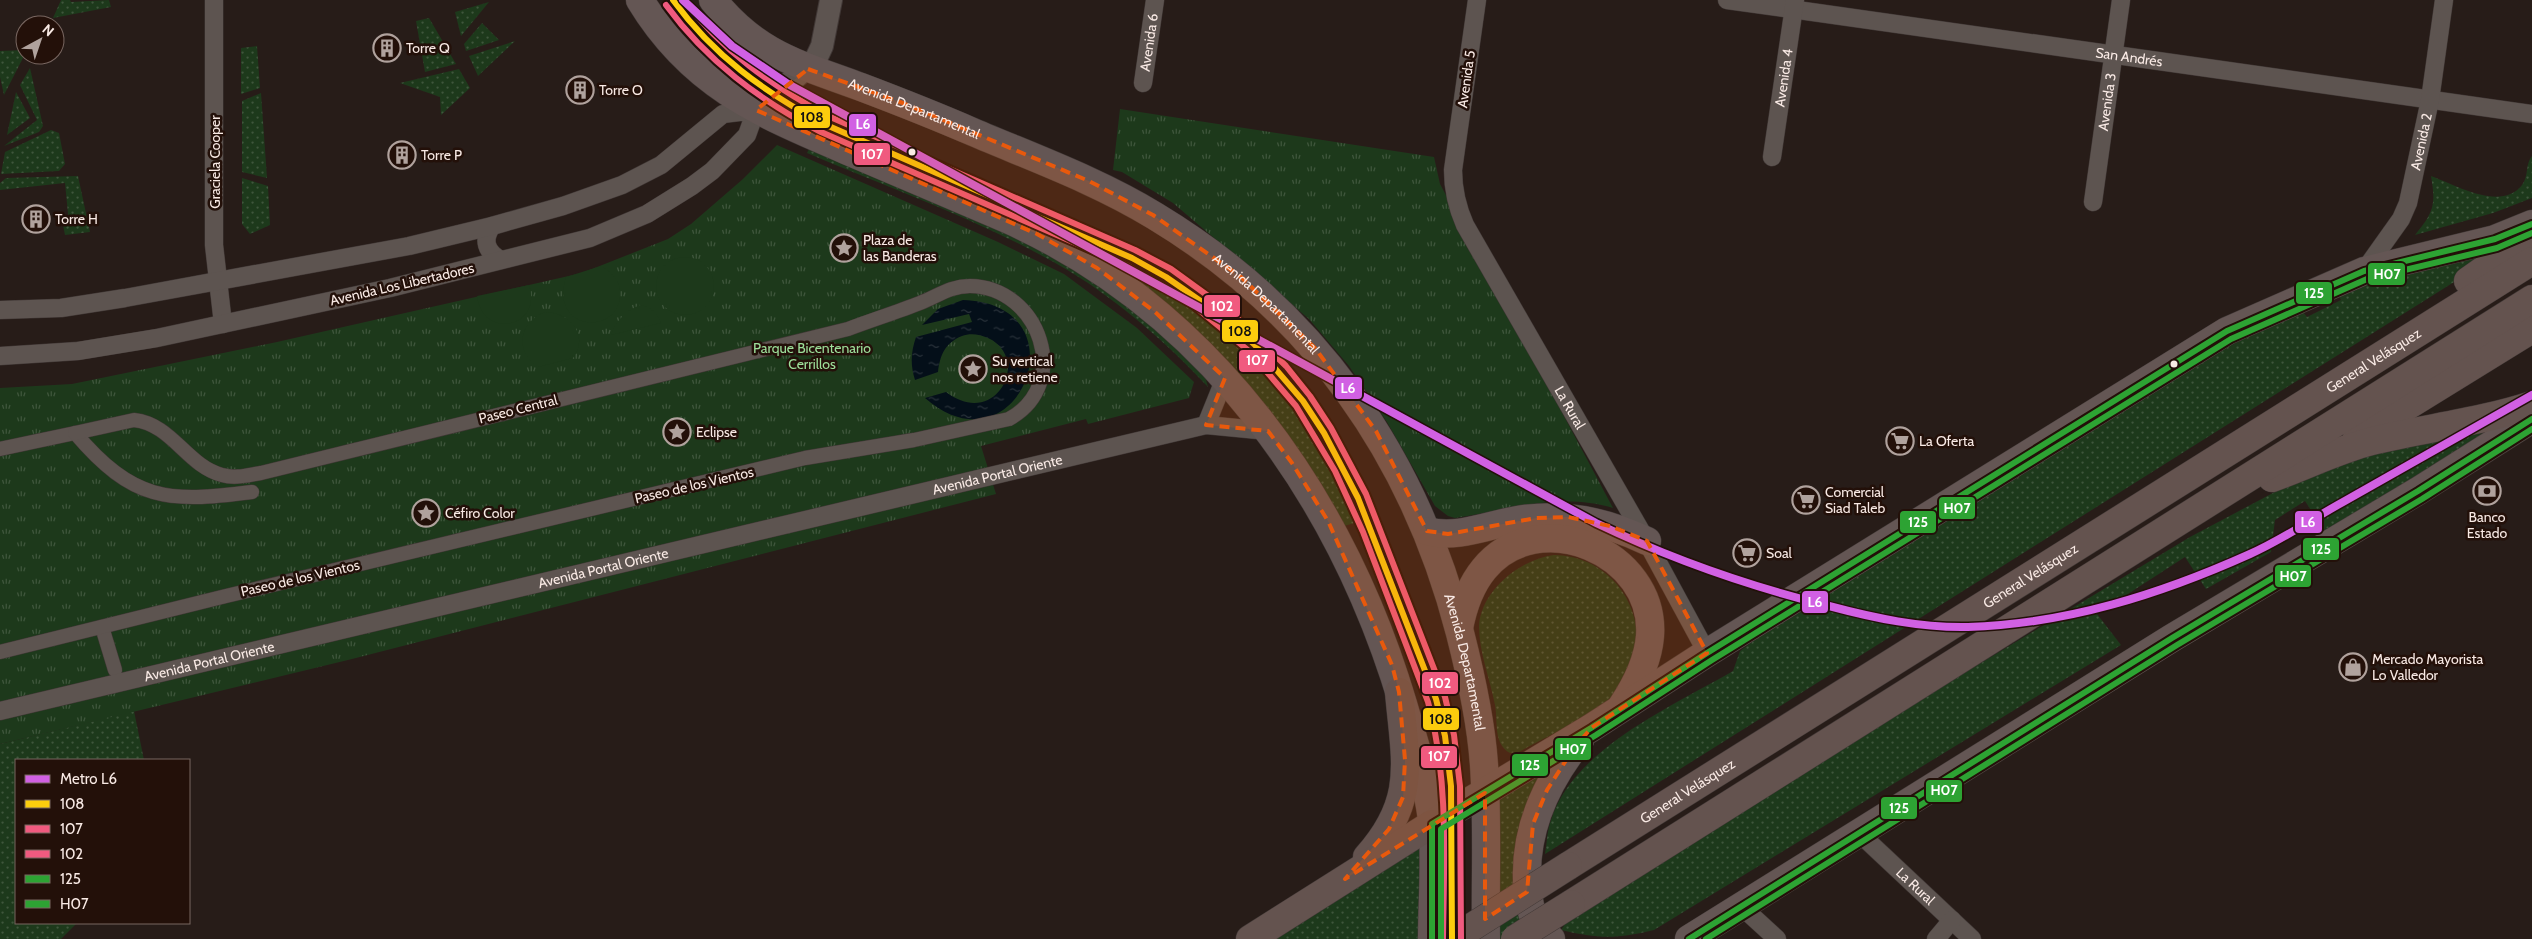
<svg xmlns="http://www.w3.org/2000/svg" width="2532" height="939" font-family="Cabin,sans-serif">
	<defs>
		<pattern id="grass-dots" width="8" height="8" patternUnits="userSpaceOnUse" patternTransform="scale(1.25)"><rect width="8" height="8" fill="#1d391b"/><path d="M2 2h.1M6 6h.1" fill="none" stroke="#3f563c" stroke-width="1.8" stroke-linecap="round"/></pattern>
		<pattern id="park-tufts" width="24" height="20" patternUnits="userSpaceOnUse" patternTransform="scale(1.25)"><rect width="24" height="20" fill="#1d391b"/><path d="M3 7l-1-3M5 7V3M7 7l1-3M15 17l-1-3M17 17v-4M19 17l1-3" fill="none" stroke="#3f563c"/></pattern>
		<pattern id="water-ripples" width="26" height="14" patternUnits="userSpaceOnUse" patternTransform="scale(1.25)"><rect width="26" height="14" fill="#040f19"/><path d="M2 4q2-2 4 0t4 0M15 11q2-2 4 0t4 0" fill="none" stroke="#29323a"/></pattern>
	</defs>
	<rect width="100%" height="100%" fill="#271c18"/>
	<!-- grass -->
	<g fill="url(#grass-dots)">
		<polygon points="61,0 70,0 71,2 109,0 111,7 53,18"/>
		<polygon points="489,2 461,36 455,12"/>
		<polygon points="429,18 456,64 425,72 416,21"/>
		<polygon points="482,23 499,40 466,51 464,44"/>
		<polygon points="515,41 478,76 469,56"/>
		<polygon points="257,46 260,88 241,94 241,48"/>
		<polygon points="25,50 25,54 4,95 0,77 0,51"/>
		<polygon points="30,68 43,126 39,132 4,146 37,120 20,85"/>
		<polygon points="459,69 470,88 441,115 440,97 400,83"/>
		<polygon points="16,92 30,118 7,135"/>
		<polygon points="261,93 267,178 242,172 242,101"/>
		<polygon points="51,130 59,133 65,164 59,171 1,174 5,152"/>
		<path d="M810 147 1027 241 1123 300 1204 373 1208 387C1168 344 1120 302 1069 271 988 223 894 190 807 153Z"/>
		<path d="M2532 156V198L2493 213 2415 235C2434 212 2436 205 2431 176 2456 185 2501 212 2522 185 2529 176 2525 164 2532 156Z"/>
		<polygon points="78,176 90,232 65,235 63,225 69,224 65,183 0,190 0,183 6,178"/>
		<polygon points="242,178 268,186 270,225 250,234 242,224"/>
		<path d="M1079 242C1095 244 1113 257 1127 264 1234 317 1315 412 1358 522L1344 526 1299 453Z"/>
		<path d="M2507 245 2470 272 1545 854C1547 843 1547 831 1551 820 1573 749 1673 706 1733 671L1740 651 1828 585 2058 444 2298 305 2307 317 2341 300 2336 290Z"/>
		<path d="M2501 430 2329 538 2305 501 2275 520 2271 552 2206 589 2185 557 2097 614 2121 645 1654 930C1618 939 1598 939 1561 930L1569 918 1838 749 2190 537 2303 477 2381 450Z"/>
		<path d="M1554 555C1606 556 1642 600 1637 651 1636 659 1621 685 1616 692 1599 713 1545 737 1519 752L1510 753C1493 744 1498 721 1495 705 1490 679 1479 652 1479 626 1481 590 1521 559 1554 555Z"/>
		<polygon points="134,711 144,760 16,760 16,923 77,923 61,939 0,939 0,744"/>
		<polygon points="1547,771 1527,939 1498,939 1495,800"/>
		<polygon points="1422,844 1422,939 1266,939"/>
	</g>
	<!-- park -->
	<g fill="url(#park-tufts)">
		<path d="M1120 109 1434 157 1440 184 1613 508C1559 492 1509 510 1455 518L1448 516 1435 506 1387 422 1349 366 1309 319 1173 203 1122 172 1113 170Z"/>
		<polygon points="777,145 998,242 1064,274 1137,328 1194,382 1189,398 1088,424 1086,419 981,446 996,494 352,659 0,744 0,388 72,384 277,342 582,273 668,239 691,224 743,179"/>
	</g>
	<!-- garden -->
	<g fill="#1d391b">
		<circle cx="685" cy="286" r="29"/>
		<path d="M601 266C612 273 622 281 620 297 616 336 549 331 566 277Z"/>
		<path d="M529 285C543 327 483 341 477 296Z"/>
		<path d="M640 305C650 306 658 314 661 323L611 335C615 321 627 310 640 305Z"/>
		<path d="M545 312C569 312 590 335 573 358L538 367C514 351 519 322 545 312Z"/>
	</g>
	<!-- water -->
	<path fill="url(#water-ripples)" d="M963 300C1087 304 1018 479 925 398L946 392C996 430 1032 358 988 338 979 334 970 333 962 336 945 343 940 355 938 372L915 380C910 364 911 352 916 337L972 322 969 314 922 325 938 309Z"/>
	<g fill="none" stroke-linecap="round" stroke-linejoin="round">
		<!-- pedestrian casing -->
		<g stroke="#413836" stroke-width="15">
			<g id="pedestrian">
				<path d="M0 449 75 433C133 501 167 503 252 492"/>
				<polyline points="102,627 115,670"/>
				<path d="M0 652 226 596 805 458 914 440 1009 419C1073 384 1040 287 970 286 950 286 938 296 920 303 897 312 872 320 848 329L261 473C248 475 235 479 222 475 187 466 172 424 134 420L75 433"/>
			</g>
		</g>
		<!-- minor casing -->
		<g stroke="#413836" stroke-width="19">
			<g id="minor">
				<polyline points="214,0 214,245 223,324"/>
				<path id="s1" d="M1477 0 1453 170C1453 190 1457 207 1465 225L1642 533 1707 653"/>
				<path id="s2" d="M1727 0 2532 114"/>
				<path id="s3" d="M1143 83 1155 0"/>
				<path id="s4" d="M1772 157 1795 0"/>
				<path id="s5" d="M2093 202 2121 0"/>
				<path d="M492 226C482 240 486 252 501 260"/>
				<path id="s6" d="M2364 271 2401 219 2408 203 2430 100 2444 0"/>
				<polyline points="0,310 61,308 125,298 409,246 492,226 563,206 622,185 661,165 723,114 756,110 747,135 712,171 692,186 647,214 590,238 390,288 157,338 78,351 0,356"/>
				<polyline points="1206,425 1225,378"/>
				<path id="s7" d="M0 711 1206 425 1268 431"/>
				<path id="s8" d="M1858 832 1972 939"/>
				<polyline points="1741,906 1777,939"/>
				<polyline points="1936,939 1952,920"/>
			</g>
		</g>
		<!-- tertiary casing -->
		<g stroke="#413836" stroke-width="24">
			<polyline id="tertiary" points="756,110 815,61 822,46 831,0"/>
		</g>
		<!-- primary casing -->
		<g stroke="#413836" stroke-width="29">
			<g id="primary">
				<path d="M640 0C692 86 761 114 850 152 903 175 956 197 1009 220 1210 311 1341 496 1403 704 1414 742 1427 780 1432 820 1436 858 1432 900 1432 939"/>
				<path id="s9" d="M713 0C757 55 799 64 861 87 898 101 936 116 973 132 1034 158 1098 181 1155 216 1314 312 1414 455 1460 633 1471 676 1481 720 1484 765 1488 822 1485 881 1486 939"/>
				<path d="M1427 531C1457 539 1488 525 1517 520 1565 512 1604 521 1647 541"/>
				<path d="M1459 628C1463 607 1470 586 1484 569 1538 503 1656 552 1650 636 1648 662 1636 685 1622 706"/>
				<polyline points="1432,824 1591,728 1707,653 2227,331 2364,271 2495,239 2532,224"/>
				<path d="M1551 939C1532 924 1528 904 1527 881 1525 828 1547 781 1580 740"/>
				<polyline points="1689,939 2172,638 2418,491 2532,419"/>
			</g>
		</g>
		<!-- motorway casing -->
		<g stroke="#413836" stroke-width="29">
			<g id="motorway">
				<polyline points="2468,281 2532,236"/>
				<polyline points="2357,437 2532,329"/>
				<path d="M2272 478C2306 466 2337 450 2372 441 2425 428 2480 422 2532 405"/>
				<path d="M1367 857C1418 800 1405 761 1399 692"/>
				<path id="s10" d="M1568 866 2532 261"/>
				<polyline points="1571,904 2532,299"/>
				<polyline points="1250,939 1432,824"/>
			</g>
		</g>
		<!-- pedestrian -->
		<use href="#pedestrian" stroke="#5d5450" stroke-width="14"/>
		<!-- minor -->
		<use href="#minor" stroke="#5d5450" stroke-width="18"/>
		<!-- tertiary -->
		<use href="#tertiary" stroke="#5d5450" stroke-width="22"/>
		<!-- primary -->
		<use href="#primary" stroke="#645654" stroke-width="28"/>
		<!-- motorway -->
		<use href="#motorway" stroke="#64534f" stroke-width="28"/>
		<!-- motorway-bridge casing -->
		<g stroke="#413836" stroke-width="29" stroke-linecap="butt">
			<g id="motorway-bridge">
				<polyline points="1453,939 1568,866"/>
				<polyline points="1515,939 1571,904"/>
			</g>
		</g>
		<!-- motorway-bridge -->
		<use href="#motorway-bridge" stroke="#64534f" stroke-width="28"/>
		<!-- bus-1 casing -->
		<g stroke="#231009" stroke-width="10">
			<path id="bus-1" d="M673 0C713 55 764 92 824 124L1132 258 1166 277 1228 320 1255 345 1303 401 1324 433 1358 498 1436 699 1445 736 1451 786 1452 939"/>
		</g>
		<!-- bus-2 casing -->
		<g stroke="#231009" stroke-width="10">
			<path id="bus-2" d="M666 5C707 61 759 100 821 132L1128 266 1193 305 1249 351 1296 406 1335 471 1363 532 1428 702C1449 779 1444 859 1443 939"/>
		</g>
		<!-- bus-3 casing -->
		<g stroke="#231009" stroke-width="10">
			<path id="bus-3" d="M684 0C722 51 772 86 828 116L1135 250 1171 269 1233 314 1286 366 1310 396 1331 428 1366 494 1445 697 1454 735 1460 786 1461 939"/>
		</g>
		<!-- bus-4 casing -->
		<g stroke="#231009" stroke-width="10">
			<g id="bus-4">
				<polyline points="1432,939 1432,824 1591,728 1707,653 2227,331 2364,271 2495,239 2532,224"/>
				<polyline points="1689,939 2172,638 2418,491 2532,419"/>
			</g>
		</g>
		<!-- bus-5 casing -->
		<g stroke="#231009" stroke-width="10">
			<g id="bus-5">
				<polyline points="1441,939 1441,829 1596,735 1712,660 2231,339 2367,279 2497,248 2532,233"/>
				<polyline points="1706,939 2177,645 2422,499 2532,429"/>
			</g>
		</g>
		<!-- bus-1 -->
		<use href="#bus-1" stroke="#fccd0d" stroke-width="6"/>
		<!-- bus-2 -->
		<use href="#bus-2" stroke="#f05a7f" stroke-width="6"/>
		<!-- bus-3 -->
		<use href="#bus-3" stroke="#f05a7f" stroke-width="6"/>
		<!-- bus-4 -->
		<use href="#bus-4" stroke="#2da333" stroke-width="6"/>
		<!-- bus-5 -->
		<use href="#bus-5" stroke="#2da333" stroke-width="6"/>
		<!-- metro-1 casing -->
		<g stroke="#231009" stroke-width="11">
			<path id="metro-1" d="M683 0 732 46 788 84 1596 523C1671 559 1748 586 1829 606 1874 618 1921 628 1968 627 2067 624 2161 594 2250 554 2282 540 2312 519 2343 502 2406 466 2469 431 2532 395"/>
		</g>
		<!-- metro-1 -->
		<use href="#metro-1" stroke="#d160e3" stroke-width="8"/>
	</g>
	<!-- marked area -->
	<path fill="#e8590c" fill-opacity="0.2" stroke="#e8590c" stroke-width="4" stroke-dasharray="10 6" stroke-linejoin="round" d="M808 69 903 103 1089 181 1153 215 1241 277 1315 348 1376 431 1427 531 1448 534 1536 518 1568 517 1610 526 1647 541 1707 653 1591 728 1572 751 1547 790 1533 824 1527 892 1485 919V793L1345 879 1389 829 1403 797 1405 760 1399 692 1392 665 1328 521 1292 463 1268 431 1206 425 1225 378 1155 312 1097 268 1037 234 756 110Z"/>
	<!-- icons -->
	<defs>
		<g id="building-ring" transform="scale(1.4375)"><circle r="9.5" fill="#231009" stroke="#b0a29d" stroke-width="1.5"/><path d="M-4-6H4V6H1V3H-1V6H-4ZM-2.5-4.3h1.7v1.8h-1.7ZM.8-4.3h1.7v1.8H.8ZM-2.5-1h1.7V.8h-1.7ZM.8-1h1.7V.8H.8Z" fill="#b0a29d"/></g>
		<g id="sight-ring" transform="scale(1.4375)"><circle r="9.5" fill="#231009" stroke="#b0a29d" stroke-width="1.5"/><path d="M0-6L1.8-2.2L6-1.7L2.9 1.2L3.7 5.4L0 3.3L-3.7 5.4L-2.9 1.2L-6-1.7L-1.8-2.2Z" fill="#b0a29d"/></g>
		<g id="supermarket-ring" transform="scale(1.4375)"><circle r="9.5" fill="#231009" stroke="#b0a29d" stroke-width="1.5"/><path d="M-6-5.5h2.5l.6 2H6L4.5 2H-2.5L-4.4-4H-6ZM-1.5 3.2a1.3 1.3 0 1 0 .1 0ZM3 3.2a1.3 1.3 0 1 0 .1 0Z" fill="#b0a29d"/></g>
		<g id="bank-ring" transform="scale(1.4375)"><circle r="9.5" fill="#231009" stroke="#b0a29d" stroke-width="1.5"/><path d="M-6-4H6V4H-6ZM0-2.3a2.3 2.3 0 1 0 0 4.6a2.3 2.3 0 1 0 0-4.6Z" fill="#b0a29d"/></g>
		<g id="shop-ring" transform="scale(1.4375)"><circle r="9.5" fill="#231009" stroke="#b0a29d" stroke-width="1.5"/><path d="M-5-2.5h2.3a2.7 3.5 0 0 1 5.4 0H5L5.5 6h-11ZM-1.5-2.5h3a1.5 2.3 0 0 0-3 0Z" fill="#b0a29d"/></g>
	</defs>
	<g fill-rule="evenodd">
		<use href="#building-ring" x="387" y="48"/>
		<use href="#building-ring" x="580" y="90"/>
		<use href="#building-ring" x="402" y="155"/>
		<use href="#building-ring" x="36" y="219"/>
		<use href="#sight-ring" x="844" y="248"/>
		<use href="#sight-ring" x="973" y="369"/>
		<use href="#sight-ring" x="677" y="432"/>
		<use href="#supermarket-ring" x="1900" y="441"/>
		<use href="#bank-ring" x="2487" y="491"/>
		<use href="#supermarket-ring" x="1806" y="500"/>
		<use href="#sight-ring" x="426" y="513"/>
		<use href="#supermarket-ring" x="1747" y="553"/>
		<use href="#shop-ring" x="2353" y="667"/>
	</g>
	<!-- markers -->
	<g fill="#f9eae5" stroke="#231009" stroke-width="2">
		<circle cx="912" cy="152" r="4.5"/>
		<circle cx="2174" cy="364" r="4.5"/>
	</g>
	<g text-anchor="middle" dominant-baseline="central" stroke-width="5" stroke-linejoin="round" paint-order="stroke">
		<!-- street labels -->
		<g font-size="14" fill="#f9eae5" stroke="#231009">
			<text stroke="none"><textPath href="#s3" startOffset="41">Avenida 6</textPath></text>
			<text stroke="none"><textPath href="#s2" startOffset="406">San Andrés</textPath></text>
			<text stroke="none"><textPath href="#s4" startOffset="80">Avenida 4</textPath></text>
			<text transform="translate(1466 79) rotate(-82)">Avenida 5</text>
			<text stroke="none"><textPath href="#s5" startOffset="101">Avenida 3</textPath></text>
			<text stroke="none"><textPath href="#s9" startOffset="232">Avenida Departamental</textPath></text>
			<text stroke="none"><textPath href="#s6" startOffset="144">Avenida 2</textPath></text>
			<text transform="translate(215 162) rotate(-90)">Graciela Cooper</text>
			<text transform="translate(402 284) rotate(-13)">Avenida Los Libertadores</text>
			<text stroke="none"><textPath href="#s9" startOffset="638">Avenida Departamental</textPath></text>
			<text stroke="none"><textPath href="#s10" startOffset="951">General Velásquez</textPath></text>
			<text stroke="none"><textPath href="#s1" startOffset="439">La Rural</textPath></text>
			<text transform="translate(518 409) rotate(-14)">Paseo Central</text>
			<text stroke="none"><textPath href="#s7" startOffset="1025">Avenida Portal Oriente</textPath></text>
			<text transform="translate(694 485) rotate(-13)">Paseo de los Vientos</text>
			<text stroke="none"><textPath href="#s7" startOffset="620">Avenida Portal Oriente</textPath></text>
			<text stroke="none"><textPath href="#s10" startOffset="546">General Velásquez</textPath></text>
			<text transform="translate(300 578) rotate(-13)">Paseo de los Vientos</text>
			<text stroke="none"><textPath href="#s7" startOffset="215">Avenida Portal Oriente</textPath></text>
			<text stroke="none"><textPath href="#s9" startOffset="1056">Avenida Departamental</textPath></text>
			<text stroke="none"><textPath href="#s10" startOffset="141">General Velásquez</textPath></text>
			<text stroke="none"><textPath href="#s8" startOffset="79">La Rural</textPath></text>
		</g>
		<!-- poi labels -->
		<g font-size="14" fill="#f9eae5" stroke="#231009" text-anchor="start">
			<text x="406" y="48">Torre Q</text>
			<text x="599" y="90">Torre O</text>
			<text x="421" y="155">Torre P</text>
			<text x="55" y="219">Torre H</text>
			<text x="863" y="240">Plaza de<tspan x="863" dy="16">las Banderas</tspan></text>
			<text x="992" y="361">Su vertical<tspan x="992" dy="16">nos retiene</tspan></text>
			<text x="696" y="432">Eclipse</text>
			<text x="1919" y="441">La Oferta</text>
			<text x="1825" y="492">Comercial<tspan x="1825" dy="16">Siad Taleb</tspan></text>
			<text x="445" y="513">Céfiro Color</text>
			<text x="2487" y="517" text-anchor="middle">Banco<tspan x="2487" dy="16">Estado</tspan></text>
			<text x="1766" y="553">Soal</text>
			<text x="2372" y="659">Mercado Mayorista<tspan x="2372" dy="16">Lo Valledor</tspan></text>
		</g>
		<!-- park labels -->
		<g font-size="14" fill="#9ddf9a" stroke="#231009">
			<text x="812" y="348">Parque Bicentenario<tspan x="812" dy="16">Cerrillos</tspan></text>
		</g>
	</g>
	<g stroke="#231009" stroke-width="2">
		<rect x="793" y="105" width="38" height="24" rx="5" fill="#fccd0d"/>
		<rect x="848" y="113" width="29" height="24" rx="5" fill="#d160e3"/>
		<rect x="853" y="142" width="38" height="24" rx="5" fill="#f05a7f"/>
		<rect x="2367" y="262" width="39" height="24" rx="5" fill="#2da333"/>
		<rect x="2295" y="281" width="38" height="24" rx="5" fill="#2da333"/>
		<rect x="1203" y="294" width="38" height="24" rx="5" fill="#f05a7f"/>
		<rect x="1221" y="319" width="38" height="24" rx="5" fill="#fccd0d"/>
		<rect x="1238" y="349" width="38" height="24" rx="5" fill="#f05a7f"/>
		<rect x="1334" y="376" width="29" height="24" rx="5" fill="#d160e3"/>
		<rect x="1938" y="496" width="38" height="24" rx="5" fill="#2da333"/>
		<rect x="1899" y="510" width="38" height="24" rx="5" fill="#2da333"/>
		<rect x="2294" y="510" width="29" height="24" rx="5" fill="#d160e3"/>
		<rect x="2302" y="537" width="38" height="24" rx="5" fill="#2da333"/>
		<rect x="2274" y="564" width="38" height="24" rx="5" fill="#2da333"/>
		<rect x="1801" y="590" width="28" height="24" rx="5" fill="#d160e3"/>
		<rect x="1421" y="671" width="38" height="24" rx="5" fill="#f05a7f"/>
		<rect x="1422" y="707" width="38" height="24" rx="5" fill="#fccd0d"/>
		<rect x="1554" y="737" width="38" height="24" rx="5" fill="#2da333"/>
		<rect x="1420" y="745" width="38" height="24" rx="5" fill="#f05a7f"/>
		<rect x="1511" y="753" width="38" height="24" rx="5" fill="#2da333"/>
		<rect x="1925" y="779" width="38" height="24" rx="5" fill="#2da333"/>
		<rect x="1880" y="796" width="38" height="24" rx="5" fill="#2da333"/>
	</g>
	<g font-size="14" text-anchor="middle" font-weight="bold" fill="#fff">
		<text x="863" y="129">L6</text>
		<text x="872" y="159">107</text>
		<text x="2387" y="279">H07</text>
		<text x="2314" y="298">125</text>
		<text x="1222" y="311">102</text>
		<text x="1257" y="365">107</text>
		<text x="1348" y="393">L6</text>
		<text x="1957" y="513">H07</text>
		<text x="1918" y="527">125</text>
		<text x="2308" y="527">L6</text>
		<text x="2321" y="554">125</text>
		<text x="2293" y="581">H07</text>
		<text x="1815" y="607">L6</text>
		<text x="1440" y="688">102</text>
		<text x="1573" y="754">H07</text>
		<text x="1439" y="761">107</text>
		<text x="1530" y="770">125</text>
		<text x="1944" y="795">H07</text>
		<text x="1899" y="813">125</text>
	</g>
	<g font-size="14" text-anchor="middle" font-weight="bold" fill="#111">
		<text x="812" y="122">108</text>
		<text x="1240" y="336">108</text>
		<text x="1441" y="724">108</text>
	</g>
	<!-- legend -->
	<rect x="15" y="759" width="175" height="165" fill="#231009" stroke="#796761"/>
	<rect x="25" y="775" width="25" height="8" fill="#d160e3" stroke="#796761"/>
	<text x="60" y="784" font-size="15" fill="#f9eae5">Metro L6</text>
	<rect x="25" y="800" width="25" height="8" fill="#fccd0d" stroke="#796761"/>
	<text x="60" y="809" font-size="15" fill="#f9eae5">108</text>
	<rect x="25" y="825" width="25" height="8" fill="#f05a7f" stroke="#796761"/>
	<text x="60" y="834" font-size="15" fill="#f9eae5">107</text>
	<rect x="25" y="850" width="25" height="8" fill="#f05a7f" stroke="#796761"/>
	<text x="60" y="859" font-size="15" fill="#f9eae5">102</text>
	<rect x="25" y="875" width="25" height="8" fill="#2da333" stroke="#796761"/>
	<text x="60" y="884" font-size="15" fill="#f9eae5">125</text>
	<rect x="25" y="900" width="25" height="8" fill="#2da333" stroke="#796761"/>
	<text x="60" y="909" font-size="15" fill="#f9eae5">H07</text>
	<!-- north arrow -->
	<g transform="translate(40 40) rotate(40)"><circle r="24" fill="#231009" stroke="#796761"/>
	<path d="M0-4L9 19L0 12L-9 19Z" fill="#b0a29d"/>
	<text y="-8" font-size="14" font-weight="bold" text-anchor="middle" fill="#f9eae5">N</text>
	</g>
</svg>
